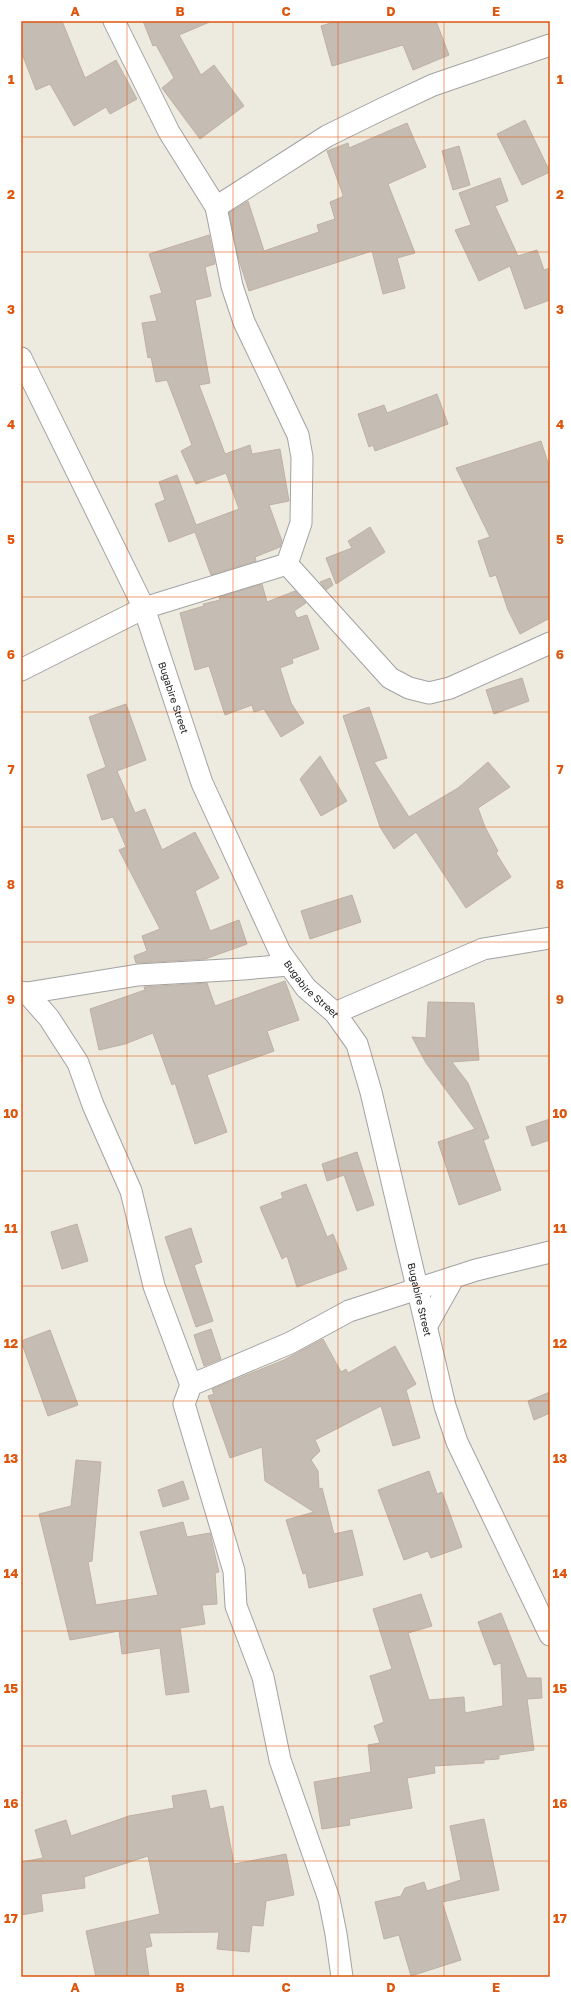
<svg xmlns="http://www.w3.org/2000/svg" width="571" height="1998" font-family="'Golos Text',sans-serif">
	<rect width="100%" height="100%" fill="#edeae0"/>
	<!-- building -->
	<g fill="#c5bcb3" stroke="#bfb1a2">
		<polygon points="21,21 62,21 85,78 116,60 137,99 110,114 106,107 74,126 50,84 36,90 21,51"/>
		<polygon points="143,21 212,21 179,35 201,75 214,65 244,106 200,139 162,88 174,78 156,45 153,46"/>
		<polygon points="337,21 436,21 449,55 413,70 403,45 332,66 321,26"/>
		<polygon points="525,120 550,172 522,185 497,134"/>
		<polygon points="407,123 426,167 388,184 415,253 397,258 405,288 383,294 372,251 249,291 238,257 229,213 248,201 264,251 319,232 317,225 335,219 330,202 342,197 343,195 327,151 348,143 349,148"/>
		<polygon points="459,146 470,185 453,190 442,151"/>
		<polygon points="500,178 508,201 495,206 518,256 537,250 544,270 550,268 550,300 525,309 510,266 479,281 455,230 471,225 459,193"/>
		<polygon points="209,235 215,264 205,267 211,296 195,300 210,383 199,385 225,454 250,445 252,454 280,449 289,501 269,505 282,541 280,547 255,557 256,561 211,575 195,532 169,542 155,504 165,500 159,482 177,475 196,525 239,509 226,473 196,484 181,451 192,445 167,380 156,382 151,357 148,358 142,323 157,321 150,296 162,293 149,254"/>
		<polygon points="437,394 448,424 375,451 373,445 369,447 358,414 384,405 387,413"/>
		<polygon points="541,441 550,469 550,618 520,634 508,610 496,575 490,577 478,541 490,537 456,468"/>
		<polygon points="370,527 385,552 336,584 326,558 352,548 348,541"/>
		<polygon points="330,578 333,585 326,590 320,582"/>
		<polygon points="262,584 267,602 295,591 306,603 294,611 297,618 307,615 319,649 292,659 293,663 280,668 291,703 304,723 281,737 264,709 254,712 252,705 225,715 209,666 195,670 180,613 204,606 203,604 220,600 219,597"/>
		<polygon points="522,678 529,701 494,714 486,690"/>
		<polygon points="126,704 146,760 117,771 135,813 145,809 162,850 195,832 219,878 195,891 210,931 239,920 247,944 205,959 136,963 134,956 147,951 142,936 160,929 119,850 126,847 113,817 102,820 87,775 106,767 89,717"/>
		<polygon points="369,707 387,758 374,762 409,817 458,788 488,762 510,787 478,808 485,827 498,851 496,853 511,877 466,908 416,832 394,849 380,827 343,716"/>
		<polygon points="320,756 347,801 321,816 300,779"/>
		<polygon points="352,895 361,922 310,939 301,911"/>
		<polygon points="285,981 299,1020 267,1031 274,1051 207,1075 227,1132 195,1144 175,1083 172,1085 153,1033 125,1044 99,1050 90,1009 145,990 144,987 207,983 215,1006"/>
		<polygon points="428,1002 474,1003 479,1060 452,1062 468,1083 489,1138 484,1140 483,1139 501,1190 459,1205 438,1142 475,1129 426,1063 412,1037 426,1038"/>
		<polygon points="550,1119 550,1140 532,1146 526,1127"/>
		<polygon points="357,1152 374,1205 357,1211 344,1175 327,1181 322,1164"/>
		<polygon points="306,1184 327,1237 333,1234 347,1269 297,1287 287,1256 282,1259 260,1207 283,1198 281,1193"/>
		<polygon points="77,1224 88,1261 62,1269 51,1232"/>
		<polygon points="191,1228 202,1262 194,1265 213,1321 196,1327 165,1237"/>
		<polygon points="211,1329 221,1359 204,1366 194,1335"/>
		<polygon points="50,1330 78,1405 48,1416 21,1341"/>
		<polygon points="323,1339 341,1372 346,1369 348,1373 395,1346 416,1384 406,1390 420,1438 393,1446 381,1406 315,1440 320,1451 311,1460 318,1471 319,1489 322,1488 334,1534 352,1530 363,1575 309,1588 306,1573 303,1574 286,1520 314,1512 265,1481 262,1447 230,1458 208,1396 214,1394 212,1389 284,1360"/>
		<polygon points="550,1392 550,1413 534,1420 528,1401"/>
		<polygon points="76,1460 101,1462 92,1561 88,1562 96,1605 158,1595 140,1532 183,1522 187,1537 210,1533 219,1572 215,1573 217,1604 202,1605 205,1624 180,1628 189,1692 166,1695 160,1648 122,1654 119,1631 70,1640 39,1514 71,1506"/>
		<polygon points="429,1471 437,1494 442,1492 462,1547 431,1558 428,1551 404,1560 378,1490"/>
		<polygon points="183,1481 189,1499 163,1507 158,1490"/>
		<polygon points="421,1594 432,1626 408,1633 429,1700 464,1697 465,1713 503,1706 501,1663 494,1665 478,1622 501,1613 527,1678 541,1678 542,1698 527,1699 534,1750 499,1755 499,1759 484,1760 484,1763 434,1766 435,1773 407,1778 412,1808 349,1819 350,1825 322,1829 314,1782 371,1772 368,1745 380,1743 374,1726 384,1722 370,1676 392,1669 373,1609"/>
		<polygon points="206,1790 210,1809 223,1806 234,1864 286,1854 294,1895 266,1901 263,1926 252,1925 249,1952 217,1949 219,1932 149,1933 152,1946 145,1948 149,1977 96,1977 86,1931 160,1914 148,1856 84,1877 85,1888 41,1894 43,1911 21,1915 21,1862 43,1858 35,1830 66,1820 71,1836 129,1816 174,1808 172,1796"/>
		<polygon points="484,1819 499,1890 442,1902 461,1960 411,1976 399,1935 384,1939 375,1902 401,1896 405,1888 424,1882 427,1891 461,1880 450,1826"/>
	</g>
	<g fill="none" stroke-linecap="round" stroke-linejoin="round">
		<!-- minor casing -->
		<g stroke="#a2a2a2" stroke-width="23">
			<g id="minor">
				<polyline points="114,21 169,132 216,207"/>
				<path id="s1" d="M21 358 144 608 202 783 280 952 306 988 335 1013 357 1044 371 1092 445 1406 457 1442 550 1635"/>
				<polyline points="287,564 390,678 409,688 429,693 450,688 550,643"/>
				<polyline points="21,670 144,608 287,564 301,523 302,457 298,435 244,322 232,286 216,207 327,136 384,108 433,85 550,45"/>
				<polyline points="21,992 27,993 49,1018 78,1063 93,1105 131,1191 154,1286 191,1385"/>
				<polyline points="27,993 138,975 243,969 289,965"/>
				<polyline points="335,1013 483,949 550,938"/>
				<polyline points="427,1325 454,1277"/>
				<polyline points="342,1977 336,1934 329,1899 280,1760 263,1677 236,1606 234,1571 184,1404 191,1385 290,1343 349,1311 476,1270 550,1252"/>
			</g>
		</g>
		<!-- minor -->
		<use href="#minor" stroke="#fff" stroke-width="21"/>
	</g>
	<!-- grid -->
	<path fill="none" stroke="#de560d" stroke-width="1" stroke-opacity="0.55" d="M127 21V1977M233 21V1977M338 21V1977M444 21V1977M21 137H550M21 252H550M21 367H550M21 482H550M21 597H550M21 712H550M21 827H550M21 942H550M21 1056H550M21 1171H550M21 1286H550M21 1401H550M21 1516H550M21 1631H550M21 1746H550M21 1861H550"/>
	<g text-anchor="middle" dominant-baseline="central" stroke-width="4" stroke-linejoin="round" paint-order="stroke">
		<!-- street labels -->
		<g font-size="10" fill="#1b1b1b" stroke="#fff">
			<text stroke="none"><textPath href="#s1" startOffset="373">Bugabire Street</textPath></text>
			<text stroke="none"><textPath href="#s1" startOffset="698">Bugabire Street</textPath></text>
			<text stroke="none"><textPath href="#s1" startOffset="1033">Bugabire Street</textPath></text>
		</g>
	</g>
	<!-- border -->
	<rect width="571" height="1998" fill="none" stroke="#ffffff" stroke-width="44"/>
	<rect x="22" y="22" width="527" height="1954" fill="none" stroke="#de560d" stroke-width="1.5"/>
	<g font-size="13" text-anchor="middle" font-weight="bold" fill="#de560d">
		<text x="75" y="16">A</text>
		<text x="180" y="16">B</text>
		<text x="286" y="16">C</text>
		<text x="391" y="16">D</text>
		<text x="496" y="16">E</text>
		<text x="11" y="84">1</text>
		<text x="560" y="84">1</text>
		<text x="11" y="199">2</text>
		<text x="560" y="199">2</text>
		<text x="11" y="314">3</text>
		<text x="560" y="314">3</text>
		<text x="11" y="429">4</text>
		<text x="560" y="429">4</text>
		<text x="11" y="544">5</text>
		<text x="560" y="544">5</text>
		<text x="11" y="659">6</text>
		<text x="560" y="659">6</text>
		<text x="11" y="774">7</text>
		<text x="560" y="774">7</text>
		<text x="11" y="889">8</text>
		<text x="560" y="889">8</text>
		<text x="11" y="1004">9</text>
		<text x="560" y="1004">9</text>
		<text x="11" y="1118">10</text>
		<text x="560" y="1118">10</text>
		<text x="11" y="1233">11</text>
		<text x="560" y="1233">11</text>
		<text x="11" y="1348">12</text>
		<text x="560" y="1348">12</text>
		<text x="11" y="1463">13</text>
		<text x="560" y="1463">13</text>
		<text x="11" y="1578">14</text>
		<text x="560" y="1578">14</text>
		<text x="11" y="1693">15</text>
		<text x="560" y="1693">15</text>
		<text x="11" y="1808">16</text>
		<text x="560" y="1808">16</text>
		<text x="11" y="1923">17</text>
		<text x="560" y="1923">17</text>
		<text x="75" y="1992">A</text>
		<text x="180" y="1992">B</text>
		<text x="286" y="1992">C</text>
		<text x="391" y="1992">D</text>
		<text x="496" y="1992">E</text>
	</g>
</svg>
